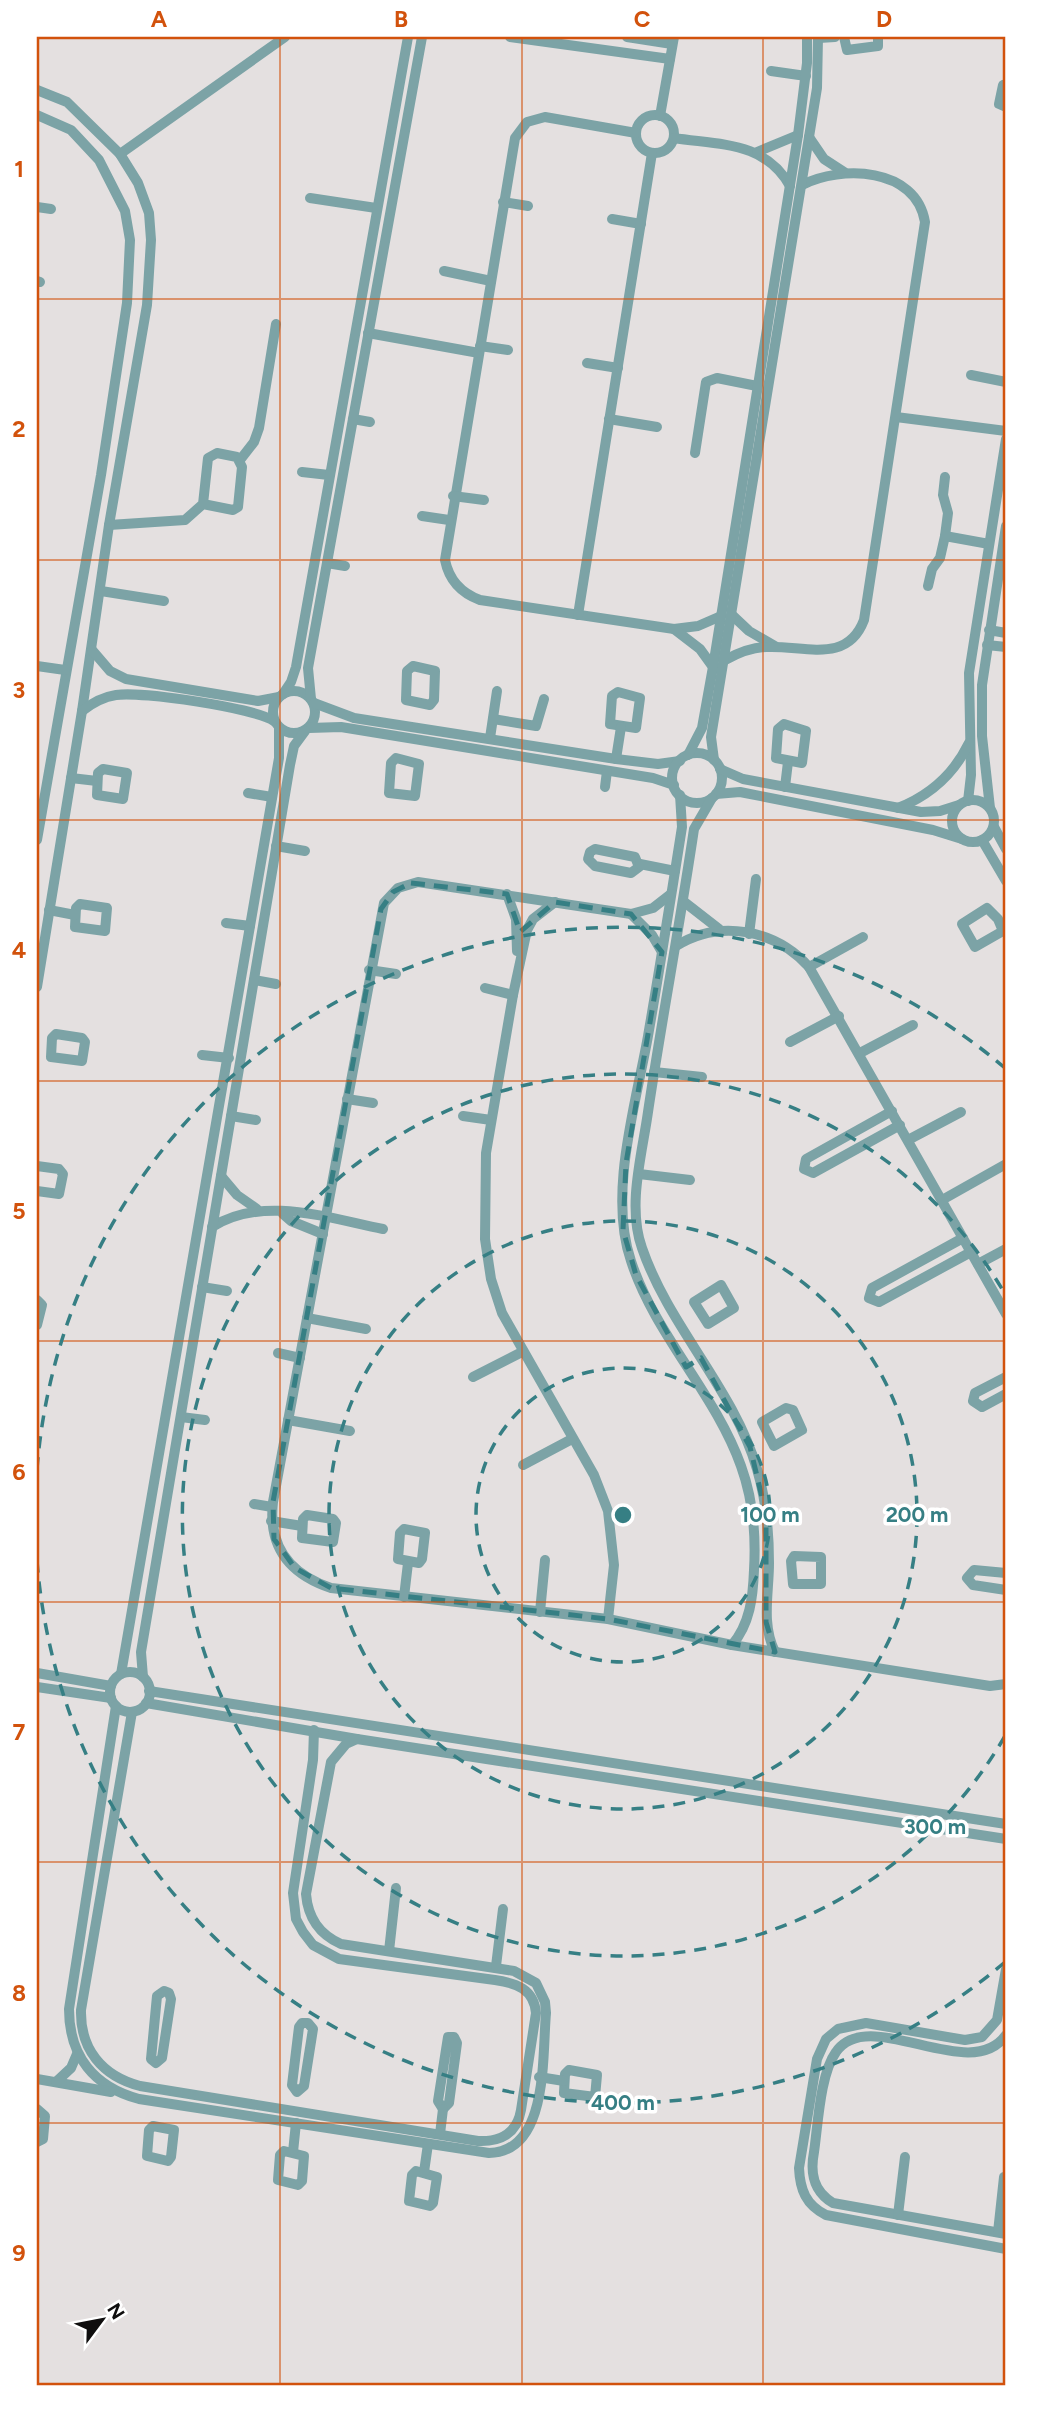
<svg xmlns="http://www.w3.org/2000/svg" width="1043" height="2422" font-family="Figtree,sans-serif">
	<rect width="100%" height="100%" fill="#e4e0e0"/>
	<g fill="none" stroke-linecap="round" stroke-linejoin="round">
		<!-- minor -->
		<g stroke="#7ca3a6" stroke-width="10">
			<polyline points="510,37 670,59"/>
			<polyline points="627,37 672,44"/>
			<polyline points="844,37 847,50 878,46 878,37"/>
			<polyline points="819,38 835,37"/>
			<polyline points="771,71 806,76"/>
			<polyline points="1006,84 1003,85 999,104 1006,107"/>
			<polyline points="37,90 67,102 120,154 138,183 149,213 151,240 147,305 109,525 82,711 37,987"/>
			<polyline points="37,115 71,130 99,160 125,211 130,240 127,303 101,475 37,840"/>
			<circle cx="655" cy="134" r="19"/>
			<polyline points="660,116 674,37"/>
			<path d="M636 133 545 117 527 122 515 138 445 560C449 580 461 593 480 600L674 629 698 626 721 616"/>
			<polyline points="809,137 824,159 844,172"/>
			<path d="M674 138C719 145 765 141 790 186"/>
			<polyline points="757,152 798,135"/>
			<polyline points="120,154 285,37"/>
			<polyline points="310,198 376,208"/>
			<polyline points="503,202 528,206"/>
			<polyline points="37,207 51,209"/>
			<polyline points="612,219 641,224"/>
			<polyline points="444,271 491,281"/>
			<polyline points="37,281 40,282"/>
			<polyline points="368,333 479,353"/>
			<polyline points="480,346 508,350"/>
			<polyline points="587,363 618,368"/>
			<polyline points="971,375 1006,382"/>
			<polyline points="896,417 1006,431"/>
			<polyline points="353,419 370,422"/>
			<polyline points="609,419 657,427"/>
			<polyline points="695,453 706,382 717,378 757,386"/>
			<polyline points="240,460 254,442 259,428 276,324"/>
			<polyline points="302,472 329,475"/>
			<polyline points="453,496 484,500"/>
			<polyline points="422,516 449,520"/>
			<polyline points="109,525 185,520 203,504 208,458 217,453 237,457 242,467 238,507 233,510 203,504"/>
			<polyline points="945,536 989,544"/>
			<polyline points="327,563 345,566"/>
			<polyline points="928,586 932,569 940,558 945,536 948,513 943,495 945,477"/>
			<polyline points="101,591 164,601"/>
			<polyline points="578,615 652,153"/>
			<polyline points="732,615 749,631 775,646"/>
			<polyline points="674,629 700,649 713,667"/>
			<polyline points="989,630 1006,633"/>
			<polyline points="987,645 1006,647"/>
			<polyline points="92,650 110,671 126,679 258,701 279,697"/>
			<path d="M725 660C738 653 752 647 767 647 803 645 847 665 864 620L925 222C916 167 841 165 802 185"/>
			<polyline points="37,666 65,670"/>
			<polygon points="413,666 435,671 434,700 430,705 406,700 407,671"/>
			<circle cx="294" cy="712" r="21"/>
			<polygon points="618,692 640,698 636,728 610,724 612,696"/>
			<polyline points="283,694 291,682 296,667 408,37"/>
			<polyline points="311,699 308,668 422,37"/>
			<polyline points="314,703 354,718 616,759 658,764 680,761"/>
			<path d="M82 711C92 703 103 697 116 695 141 691 255 708 274 721"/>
			<polyline points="493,719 536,726 544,699"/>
			<polygon points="784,724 806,731 802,763 776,758 778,729"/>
			<polyline points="309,728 341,727 653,778 674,785"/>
			<polyline points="490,738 497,691"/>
			<circle cx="697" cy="778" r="25"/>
			<polyline points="688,755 702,728 713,667 798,135 807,63 807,37"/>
			<polygon points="396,758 419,764 415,796 389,793 391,763"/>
			<polyline points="616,759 621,727"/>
			<polyline points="714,760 711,737 817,88 818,37"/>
			<polygon points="103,769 127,773 123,799 97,795 98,773"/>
			<polyline points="720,769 743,779 921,812 940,811 959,805"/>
			<polyline points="71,778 97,781"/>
			<polyline points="605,787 607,771"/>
			<polyline points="785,787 788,762"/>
			<polyline points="248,793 272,797"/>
			<polyline points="716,794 740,792 933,830 962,839"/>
			<path d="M680 795 682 827C671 897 660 967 648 1036 636 1104 608 1194 631 1261 655 1335 715 1393 741 1466 753 1499 756 1536 754 1570 753 1597 750 1624 732 1645"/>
			<path d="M712 798 694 829C680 924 662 1018 648 1112 642 1155 627 1206 642 1248 669 1327 734 1389 757 1469 766 1499 769 1532 769 1563 769 1593 761 1624 775 1652"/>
			<circle cx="973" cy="821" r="21"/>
			<polyline points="968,801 971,775 969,673 1006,439"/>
			<path d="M898 808C931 795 954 774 969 743"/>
			<polyline points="990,808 982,736 982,685 1006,526"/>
			<polyline points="994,827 1006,849"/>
			<polyline points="982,840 1006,881"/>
			<polyline points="276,846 305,851"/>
			<polygon points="595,849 635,857 639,867 631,873 595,866 588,859 590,852"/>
			<polyline points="640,864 675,871"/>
			<polyline points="507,894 516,919 517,951"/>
			<path d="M671 894 653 908 631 914 418 882 398 888 384 903 273 1502C268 1546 289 1574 331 1588L608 1619 732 1645 990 1686 1006 1684"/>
			<polyline points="683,901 719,929"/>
			<polyline points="555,902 533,919 527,930 513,995 486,1153 485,1239 491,1279 502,1313 594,1475 608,1511 614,1565 608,1619"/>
			<polygon points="80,904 107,908 105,931 75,927 76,908"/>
			<polygon points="987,908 998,919 1003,931 975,947 962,924"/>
			<polyline points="49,910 75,915"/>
			<polyline points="631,914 652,935 662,952"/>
			<polyline points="226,923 250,926"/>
			<polyline points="749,934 756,879"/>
			<path d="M676 946C719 919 775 929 809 967L1006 1314"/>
			<polyline points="809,967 863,937"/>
			<polyline points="369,970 396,974"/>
			<polyline points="254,980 276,984"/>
			<polyline points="485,988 513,995"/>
			<polygon points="56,1034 82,1038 85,1042 82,1061 51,1057 52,1038"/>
			<polyline points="790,1042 839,1016"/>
			<polyline points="860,1053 913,1025"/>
			<polyline points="202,1055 229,1058"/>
			<polyline points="654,1072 702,1077"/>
			<polyline points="347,1099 373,1103"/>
			<polyline points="892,1111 806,1159 804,1169 813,1173 900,1125"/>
			<polyline points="231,1116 256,1120"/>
			<polyline points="463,1116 491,1120"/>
			<polyline points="908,1140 961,1112"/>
			<polyline points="37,1166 59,1169 63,1174 59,1194 37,1191"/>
			<polyline points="639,1174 690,1180"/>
			<polyline points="221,1176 237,1195 257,1209"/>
			<polyline points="942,1200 1006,1164"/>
			<polyline points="283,1214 291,1221 323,1234"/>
			<path d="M212 1227C263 1195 327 1218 383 1229"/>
			<polyline points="963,1238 872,1288 869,1298 879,1302 971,1252"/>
			<polyline points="978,1264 1006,1249"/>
			<polygon points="721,1285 734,1308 708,1324 694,1302"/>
			<polyline points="202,1287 227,1291"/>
			<polyline points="37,1300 42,1305 37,1325"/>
			<polyline points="307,1318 366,1329"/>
			<polyline points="278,1353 300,1358"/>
			<polyline points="473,1377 522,1352"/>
			<polyline points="1006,1377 975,1393 973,1401 982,1407 1006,1394"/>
			<polygon points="786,1408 793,1410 802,1430 774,1446 762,1422"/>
			<polyline points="181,1417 205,1420"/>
			<polyline points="288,1420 350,1431"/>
			<polyline points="523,1465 572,1439"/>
			<polyline points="254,1504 272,1507"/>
			<polygon points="307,1515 333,1519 336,1523 333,1542 302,1538 303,1519"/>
			<polyline points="271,1521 302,1526"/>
			<polygon points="404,1529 425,1533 422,1559 419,1563 398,1559 400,1533"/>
			<polygon points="794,1556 821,1557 821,1584 793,1584 791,1561"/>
			<polyline points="1006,1573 974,1570 967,1578 973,1585 1006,1590"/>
			<polyline points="404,1597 408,1563"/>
			<polyline points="540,1612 545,1560"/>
			<circle cx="130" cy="1692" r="20"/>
			<polyline points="37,1673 111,1686"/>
			<polyline points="121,1674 279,758 279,728"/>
			<polyline points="143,1677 141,1652 290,765 294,746 305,731"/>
			<polyline points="37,1687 111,1698"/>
			<polyline points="149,1691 1006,1824"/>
			<polyline points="146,1703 357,1739 1006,1839"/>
			<path d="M116 1706 69 2009C69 2056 94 2087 139 2099L489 2153C549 2152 542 2056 546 2013L545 2002 536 1983 514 1971 341 1944C319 1934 308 1918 306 1894L331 1762 346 1744 357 1739"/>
			<path d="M132 1712 81 2010C80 2049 102 2076 140 2086L478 2141C500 2142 517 2134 521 2110L536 2013C534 1989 516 1983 495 1980L339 1959 313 1945 303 1932 296 1919 293 1893 313 1760 314 1730"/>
			<polyline points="389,1951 396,1888"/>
			<polyline points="496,1966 503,1909"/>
			<path d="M1006 1969 997 2020 982 2037 965 2040 866 2023 838 2029 826 2039 817 2059 799 2168C800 2190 806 2205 826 2215L1006 2249"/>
			<polygon points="164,1991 169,1993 171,1999 162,2058 156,2063 151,2059 157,1996"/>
			<polygon points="302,2023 308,2023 313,2029 304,2086 297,2092 292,2085 299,2027"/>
			<path d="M1006 2035C970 2086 869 2004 836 2052 820 2074 818 2125 814 2152 810 2173 813 2191 833 2203L1006 2234"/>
			<polygon points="448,2037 454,2037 457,2043 449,2103 443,2109 438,2101"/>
			<polygon points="569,2070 597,2075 595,2097 564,2093 565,2074"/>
			<polyline points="539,2077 564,2081"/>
			<polyline points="37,2079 111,2092"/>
			<polyline points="56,2082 71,2068 77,2054"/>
			<polyline points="37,2109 45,2116 43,2139 37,2142"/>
			<polygon points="153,2126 174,2130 171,2157 168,2161 147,2156 149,2130"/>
			<polyline points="440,2134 443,2109"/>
			<polygon points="284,2151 304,2156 302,2181 298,2185 278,2180 280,2155"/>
			<polyline points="293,2152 296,2123"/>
			<polygon points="416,2171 437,2177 433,2203 430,2206 409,2201 412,2175"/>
			<polyline points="424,2172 428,2144"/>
			<polyline points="898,2215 905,2157"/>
			<polyline points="998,2232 1004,2177"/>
		</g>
	</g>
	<!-- marked area -->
	<path fill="none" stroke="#367f84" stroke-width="5" stroke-dasharray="14 9" stroke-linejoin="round" d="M411 883 507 894 520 932 555 902 631 914 662 952 626 1163 623 1230 636 1275 686 1367 701 1358 750 1447 766 1514V1622L775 1652 608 1619 331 1588 295 1568 274 1539 273 1502 381 909 393 892Z"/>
	<!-- grid -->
	<path fill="none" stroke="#d2520c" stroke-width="2" stroke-opacity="0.55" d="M280 37V2385M522 37V2385M763 37V2385M37 299H1006M37 560H1006M37 820H1006M37 1081H1006M37 1341H1006M37 1602H1006M37 1862H1006M37 2123H1006"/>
	<!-- distance rings -->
	<g fill="none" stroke="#367f84" stroke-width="3.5" stroke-dasharray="12 9">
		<circle cx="623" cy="1515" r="147"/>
		<circle cx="623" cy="1515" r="294"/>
		<path d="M1005 1736A441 441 0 1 1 1005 1294"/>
		<path d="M1005 1962A588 588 0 0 1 37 1561M37 1469A588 588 0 0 1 1005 1068"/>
	</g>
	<circle cx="623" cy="1515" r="10" fill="#367f84" stroke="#fff" stroke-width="3.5"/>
	<g font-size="21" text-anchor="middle" font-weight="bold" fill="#367f84" stroke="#fff" stroke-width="7" stroke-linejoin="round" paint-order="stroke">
		<text x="770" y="1522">100 m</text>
		<text x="917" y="1522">200 m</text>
		<text x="935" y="1834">300 m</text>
		<text x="623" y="2110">400 m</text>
	</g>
	<!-- border -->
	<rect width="1043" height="2422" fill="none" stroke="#ffffff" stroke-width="77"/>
	<!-- north arrow -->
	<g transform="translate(102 2320) rotate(58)" stroke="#ffffff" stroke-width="5" paint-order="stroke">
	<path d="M0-5L12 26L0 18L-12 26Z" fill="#0f0e0e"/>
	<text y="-10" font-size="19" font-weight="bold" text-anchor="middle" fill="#0f0e0e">N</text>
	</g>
	<rect x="38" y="38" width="966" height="2346" fill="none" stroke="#d2520c" stroke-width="2.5"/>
	<g font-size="23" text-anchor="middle" font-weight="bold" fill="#d2520c">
		<text x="159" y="27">A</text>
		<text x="401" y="27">B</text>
		<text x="642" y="27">C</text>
		<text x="884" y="27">D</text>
		<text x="19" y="177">1</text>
		<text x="19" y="437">2</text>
		<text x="19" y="698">3</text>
		<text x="19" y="958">4</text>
		<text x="19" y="1219">5</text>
		<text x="19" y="1480">6</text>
		<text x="19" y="1740">7</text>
		<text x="19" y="2001">8</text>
		<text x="19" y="2261">9</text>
	</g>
</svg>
